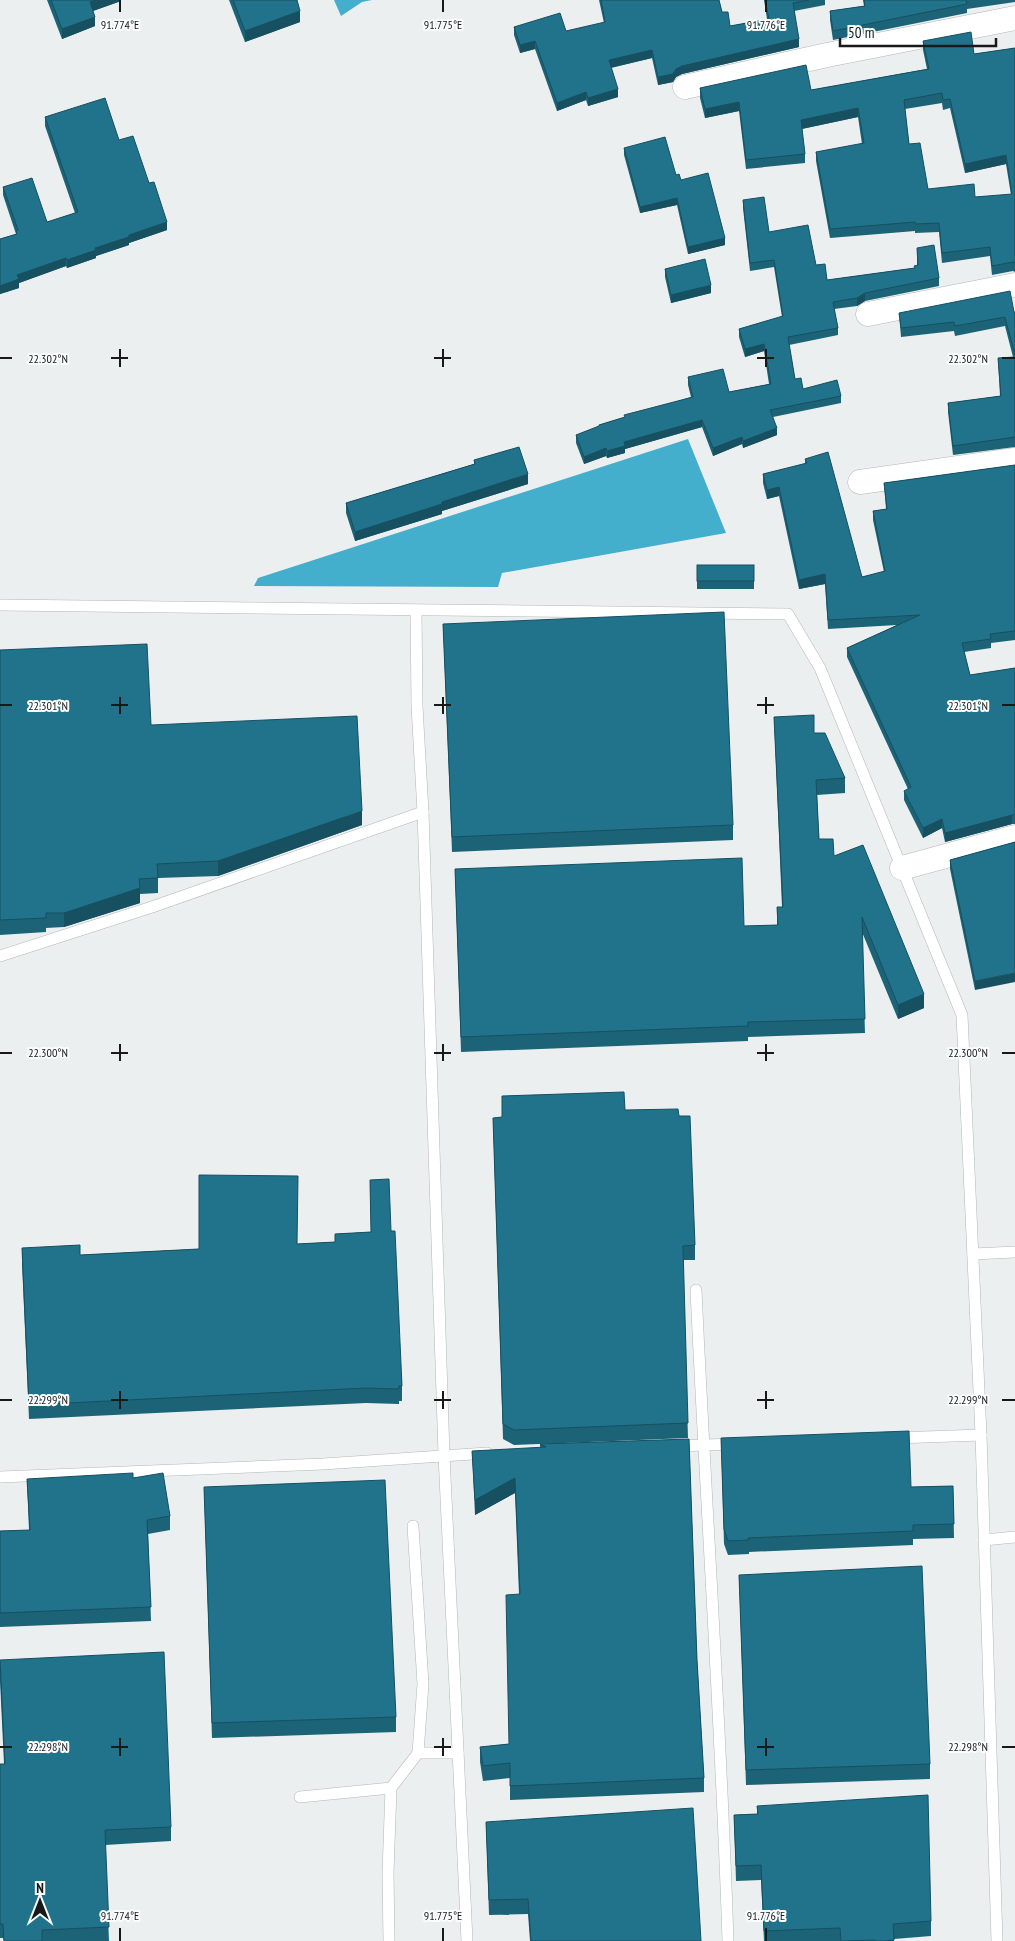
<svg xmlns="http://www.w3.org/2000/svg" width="1015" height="1941" font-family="'PT Sans Narrow',sans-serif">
	<rect width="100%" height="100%" fill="#eceff0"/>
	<!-- water -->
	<g fill="#44aecd">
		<polygon points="334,0 372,0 362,2 341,16"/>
		<polygon points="688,439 726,533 502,573 498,587 254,586 258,578"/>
	</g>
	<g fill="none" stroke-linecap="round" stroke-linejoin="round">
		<!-- service casing -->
		<g stroke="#b3b6b7" stroke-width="12">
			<g id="service">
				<polyline points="0,605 788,614 820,668 962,1015 981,1435 997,1941"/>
				<polyline points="416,610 417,706 423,812 444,1455 467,1941"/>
				<polyline points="0,956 152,907 423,812"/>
				<polyline points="973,1254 1015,1252"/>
				<path d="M696 1290C706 1507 721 1724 728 1941"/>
				<polyline points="896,1438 981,1435"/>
				<polyline points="676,1446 735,1444"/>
				<polyline points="0,1477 323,1464 487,1453"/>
				<polyline points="413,1526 423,1684 418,1753"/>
				<polyline points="984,1540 1015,1537"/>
				<polyline points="300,1797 391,1788"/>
				<polyline points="389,1941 388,1873 391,1788 418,1753 458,1753"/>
			</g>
		</g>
		<!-- minor casing -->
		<g stroke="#b3b6b7" stroke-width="25">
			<g id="minor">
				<polyline points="685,87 827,55 1015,18"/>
				<polyline points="868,314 1015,285"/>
				<polyline points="860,482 1015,460"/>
				<polyline points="902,868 1015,837"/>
			</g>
		</g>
		<!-- service -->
		<use href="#service" stroke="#fff" stroke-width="11"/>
		<!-- minor -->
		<use href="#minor" stroke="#fff" stroke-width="24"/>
	</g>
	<!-- wall -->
	<g fill="#1c6378" fill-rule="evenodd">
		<polygon points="47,0 121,0 121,1 93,11 95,26 62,39"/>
		<polygon points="229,0 297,0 300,22 245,42"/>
		<polygon points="599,0 719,0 722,12 730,26 767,19 764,0 825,0 825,5 794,11 799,47 682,74 676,77 673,82 658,85 652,58 611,68 618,97 588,106 586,100 557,111 535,49 520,53 514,35 514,27 566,31 604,23"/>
		<polygon points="863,0 1015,0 1015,2 967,9 967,13 833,40 830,20 830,11 864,6"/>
		<path d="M923 41 974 54 1015 48V272L1013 271 992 275 990 256 942 263 939 232 915 233V231L830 238 816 161V152L862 144 858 117 802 129 805 154V163L746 169 739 111 705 118 700 98V88L811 90 927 69 923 50ZM942 103 943 110 950 108 965 173 1006 164 1011 195 975 197 928 189 909 144 905 109Z"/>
		<polygon points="45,117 119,140 149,183 167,230 129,243 129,245 96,256 96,258 67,268 66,266 19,283 19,288 0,294 0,239 16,234 3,195 3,187 47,222 75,213 45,126"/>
		<polygon points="624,148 676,175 681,180 725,245 688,254 677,205 640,213 624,155"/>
		<polygon points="743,200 769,232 816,265 827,280 914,268 917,266 917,248 939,278 939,286 865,301 857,306 834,309 838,328 838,335 789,345 795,379 803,389 841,396 841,403 773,417 777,435 743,448 742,444 713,456 702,427 625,449 625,453 607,458 606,456 584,464 576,443 576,435 599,427 599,425 691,397 688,385 688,377 729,392 769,384 764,351 745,357 739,337 739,329 782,317 774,267 750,271 743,208"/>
		<polygon points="665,269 711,293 671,303 665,277"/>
		<polygon points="1014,312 1015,312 1015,447 953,455 948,412 948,403 1000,396 998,358 1013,357 1005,326 955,336 954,331 901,337 899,313"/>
		<polygon points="805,459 862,577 884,572 873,520 873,511 886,509 884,483 1015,465 1015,640 991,643 991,648 964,652 970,675 1015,668 1015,824 1012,824 945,842 942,828 923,838 904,800 904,791 908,789 847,657 847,648 897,625 828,629 825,584 799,589 779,496 767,499 763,483 763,474 805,464"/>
		<polygon points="474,460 528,484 442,511 442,514 355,541 346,513 346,503 474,464"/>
		<rect x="697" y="565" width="57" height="24"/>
		<polygon points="443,624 733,825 733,840 452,852"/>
		<polygon points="0,650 151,725 362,825 218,876 158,878 158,893 140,894 140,903 64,927 46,928 46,932 0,935"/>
		<polygon points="774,717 814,733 845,778 845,793 817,795 819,839 834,856 924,1008 898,1019 862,932 865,1033 748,1037 748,1041 461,1052 455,869 744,926 777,925 777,907 782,907"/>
		<polygon points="1015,842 975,990 950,869 950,860"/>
		<polygon points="625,1110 679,1116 695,1245 695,1260 683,1260 688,1438 514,1445 503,1439 493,1118"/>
		<polygon points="370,1180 391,1231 402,1386 402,1401 399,1401 399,1404 366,1403 29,1419 22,1263 22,1248 80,1255 335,1242 335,1234 371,1232"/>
		<polygon points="721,1438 911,1487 953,1486 954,1538 913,1539 913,1545 749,1552 749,1554 728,1555 724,1544"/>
		<polygon points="689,1439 697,1660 704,1778 704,1792 510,1800 510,1778 483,1781 480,1762 480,1747 509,1744 519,1594 515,1493 475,1515 472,1451 540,1448 540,1444"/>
		<polygon points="133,1478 170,1516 170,1530 148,1534 151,1621 0,1627 0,1531 29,1530 27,1479"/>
		<polygon points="204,1487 396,1717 396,1732 212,1738"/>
		<polygon points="739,1575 930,1764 930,1779 746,1785"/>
		<polygon points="0,1660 171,1827 171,1841 105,1845 109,1941 4,1941 3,1938 0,1938 0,1764 4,1764 0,1681"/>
		<polygon points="757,1806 931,1921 931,1936 894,1939 894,1941 764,1941 761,1880 736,1881 734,1815 757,1814"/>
		<polygon points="486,1822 701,1941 530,1941 528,1914 489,1915"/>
	</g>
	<!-- shaded-wall -->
	<g fill="#165061">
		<polygon points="96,0 121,0 121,1 90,12 90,2"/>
		<polygon points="300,11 300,22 245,42 245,31"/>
		<polygon points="95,17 95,26 62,39 62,29"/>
		<polygon points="799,39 799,47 682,74 676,77 673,82 658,85 658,77 682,66"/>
		<polygon points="535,41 535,49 520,53 520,45"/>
		<polygon points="652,50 652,58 609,68 609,60"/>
		<polygon points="618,89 618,97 588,106 588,98"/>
		<polygon points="586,92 586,100 557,111 557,103"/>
		<polygon points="739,102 739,111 705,118 705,109"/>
		<polygon points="858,108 858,117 801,129 801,120"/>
		<polygon points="1006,155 1006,164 965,173 965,164"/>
		<polygon points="677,198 677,205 640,213 640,207"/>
		<polygon points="167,222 167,230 129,243 129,245 96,256 96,258 67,268 67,260 129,235"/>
		<polygon points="725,238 725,245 688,254 688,247"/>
		<polygon points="66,258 66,266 19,283 19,288 0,294 0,286 17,275"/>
		<polygon points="711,285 711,293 671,303 671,295"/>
		<polygon points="865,293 865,301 857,306 857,298"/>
		<polygon points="764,344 764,351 745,357 745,349"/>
		<polygon points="702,420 702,427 625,449 625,453 607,458 607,451 624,442"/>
		<polygon points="777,428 777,435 743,448 743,441"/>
		<polygon points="742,437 742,444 713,456 713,448"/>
		<polygon points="606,448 606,456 584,464 584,457"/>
		<polygon points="528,474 528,484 442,511 442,514 355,541 355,532 442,502"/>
		<polygon points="779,487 779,496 767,499 767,490"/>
		<polygon points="825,574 825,584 799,589 799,580"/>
		<polygon points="362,811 362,825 218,876 218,861"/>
		<polygon points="1012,815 1012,824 945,842 945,833"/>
		<polygon points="942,819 942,828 923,838 923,828"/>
		<polygon points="140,888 140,903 64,927 64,913"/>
		<polygon points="1015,973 1015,982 975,990 975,981"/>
		<polygon points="924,994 924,1008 898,1019 898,1005"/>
		<polygon points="515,1478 515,1493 475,1515 475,1500"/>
	</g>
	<!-- building -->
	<g fill="#20738b" stroke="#165061" fill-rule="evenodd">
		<polygon points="51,0 96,0 90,2 95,17 62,29"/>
		<polygon points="233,0 297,0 300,11 245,31"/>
		<polygon points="601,0 719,0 722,12 728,12 730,26 769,19 765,0 809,0 793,3 799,39 682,66 676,69 673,74 658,77 652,50 609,60 618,89 588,98 586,92 557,103 535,41 520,45 514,27 560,13 566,31 605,22"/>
		<polygon points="864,0 966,0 967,4 833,31 830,11 865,6"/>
		<path d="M971 32 974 54 1015 48V263L1013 262 992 266 990 247 942 253 939 223 915 224V222L830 229 816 152 864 143 858 108 801 120 805 154 746 160 739 102 705 109 700 88 806 65 811 90 929 69 923 41ZM942 93 943 100 950 99 965 164 1006 155 1012 194 975 197 974 184 928 189 920 143 909 144 904 100Z"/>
		<polygon points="105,98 119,140 133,136 149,183 154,182 167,222 129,235 129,237 95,248 96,250 67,260 66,258 17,275 19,279 0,286 0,239 17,234 16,231 18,230 3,187 32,178 47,222 78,212 45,117"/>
		<polygon points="665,137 676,175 679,174 681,180 708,173 725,238 688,247 677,198 640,207 624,148"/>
		<polygon points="764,197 769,232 808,225 816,265 825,264 827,280 915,268 914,266 918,265 917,248 934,245 939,278 865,293 857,298 833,302 838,328 788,337 795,379 801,378 803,389 837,380 841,396 770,410 777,428 743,441 742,437 713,448 702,420 624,442 625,446 607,451 606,448 584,457 576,435 599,426 599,425 625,417 624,415 693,397 688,377 723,369 729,392 771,384 764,344 745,349 739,329 783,316 774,260 750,263 743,200"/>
		<polygon points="705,259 711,285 671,295 665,269"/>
		<polygon points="1010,291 1014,312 1015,312 1015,355 1005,317 955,326 954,322 901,328 899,313"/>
		<polygon points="1015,357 1015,437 953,446 948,403 1001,396 998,358"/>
		<polygon points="519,447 528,474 442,502 442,504 355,532 346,503 475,464 474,460"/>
		<polygon points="828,452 862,577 885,571 873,511 887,509 884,483 1015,465 1015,631 990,634 991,639 962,643 970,675 1015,668 1015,814 1012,815 945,833 942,819 923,828 904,791 911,787 847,648 920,615 828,620 825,574 799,580 779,487 767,490 763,474 807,463 805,459"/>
		<rect x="697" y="565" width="57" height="16"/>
		<polygon points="724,612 733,825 452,837 443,624"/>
		<polygon points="147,644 151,725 357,716 362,811 218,861 157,864 158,878 139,879 140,888 64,913 46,913 46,918 0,920 0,650"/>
		<polygon points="814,715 814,733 825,733 845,778 816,780 819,839 833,839 834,856 863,845 924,994 898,1005 862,917 865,1019 748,1022 748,1026 461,1037 455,869 742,858 744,926 778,925 777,907 783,907 774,717"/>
		<polygon points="1015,842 1015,973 975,981 950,860"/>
		<polygon points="624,1092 625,1110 678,1109 679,1116 690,1116 695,1245 683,1246 688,1423 514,1430 503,1424 493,1118 502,1117 502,1096"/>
		<polygon points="199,1175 298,1176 297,1244 335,1242 335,1234 371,1232 370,1180 389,1179 391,1231 395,1231 402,1386 399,1386 399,1389 366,1388 29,1405 22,1248 80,1245 80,1255 199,1249"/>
		<polygon points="909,1431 911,1487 953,1486 954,1524 913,1525 913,1531 748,1538 749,1540 728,1541 724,1529 721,1438"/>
		<polygon points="689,1439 697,1660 704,1778 510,1786 510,1763 483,1766 480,1747 509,1744 506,1595 520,1594 515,1478 475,1500 472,1451 546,1447 540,1444"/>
		<polygon points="133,1473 133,1478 163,1473 170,1516 147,1520 151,1607 0,1613 0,1531 30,1530 27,1479"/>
		<polygon points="385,1480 396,1717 212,1723 204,1487"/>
		<polygon points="922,1566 930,1764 746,1770 739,1575"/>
		<polygon points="164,1652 171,1827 105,1830 109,1927 42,1930 42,1941 4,1941 3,1924 0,1924 0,1764 5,1764 0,1660"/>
		<polygon points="928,1795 931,1921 893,1924 894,1940 884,1941 875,1941 875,1940 841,1941 840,1928 764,1931 761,1865 736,1866 734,1815 758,1814 757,1806"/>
		<polygon points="693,1808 701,1941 531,1941 528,1899 489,1900 486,1822"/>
	</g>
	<!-- ticks -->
	<path fill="none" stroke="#181919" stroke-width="2" d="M120 0V12M443 0V12M766 0V12M120 349V367M443 349V367M766 349V367M0 358H12M111 358H128M434 358H451M757 358H774M1002 358H1015M120 697V714M443 697V714M766 697V714M0 705H12M111 705H128M434 705H451M757 705H774M1002 705H1015M120 1044V1061M443 1044V1061M766 1044V1061M0 1053H12M111 1053H128M434 1053H451M757 1053H774M1002 1053H1015M120 1391V1409M443 1391V1409M766 1391V1409M0 1400H12M111 1400H128M434 1400H451M757 1400H774M1002 1400H1015M120 1738V1756M443 1738V1756M766 1738V1756M0 1747H12M111 1747H128M434 1747H451M757 1747H774M1002 1747H1015M120 1928V1941M443 1928V1941M766 1928V1941"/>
	<g font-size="12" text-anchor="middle" fill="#181919" stroke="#f9fdfe" stroke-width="4" stroke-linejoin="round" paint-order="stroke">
		<text x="120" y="29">91.774°E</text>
		<text x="443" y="29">91.775°E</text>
		<text x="766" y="29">91.776°E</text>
		<text x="48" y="363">22.302°N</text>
		<text x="968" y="363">22.302°N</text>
		<text x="48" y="710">22.301°N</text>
		<text x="968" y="710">22.301°N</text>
		<text x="48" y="1057">22.300°N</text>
		<text x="968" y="1057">22.300°N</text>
		<text x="48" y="1404">22.299°N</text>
		<text x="968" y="1404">22.299°N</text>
		<text x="48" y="1751">22.298°N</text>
		<text x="968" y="1751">22.298°N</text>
		<text x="120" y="1920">91.774°E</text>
		<text x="443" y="1920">91.775°E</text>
		<text x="766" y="1920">91.776°E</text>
	</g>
	<!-- north arrow -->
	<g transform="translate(40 1901)" stroke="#f9fdfe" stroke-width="4" paint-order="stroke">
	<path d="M0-4L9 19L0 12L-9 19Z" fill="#181919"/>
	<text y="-8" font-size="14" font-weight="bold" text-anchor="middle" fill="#181919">N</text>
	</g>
	<!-- scale -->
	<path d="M840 38v8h156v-8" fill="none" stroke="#181919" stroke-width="2.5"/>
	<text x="848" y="38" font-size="15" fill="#181919" stroke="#f9fdfe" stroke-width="4" paint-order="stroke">50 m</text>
</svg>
